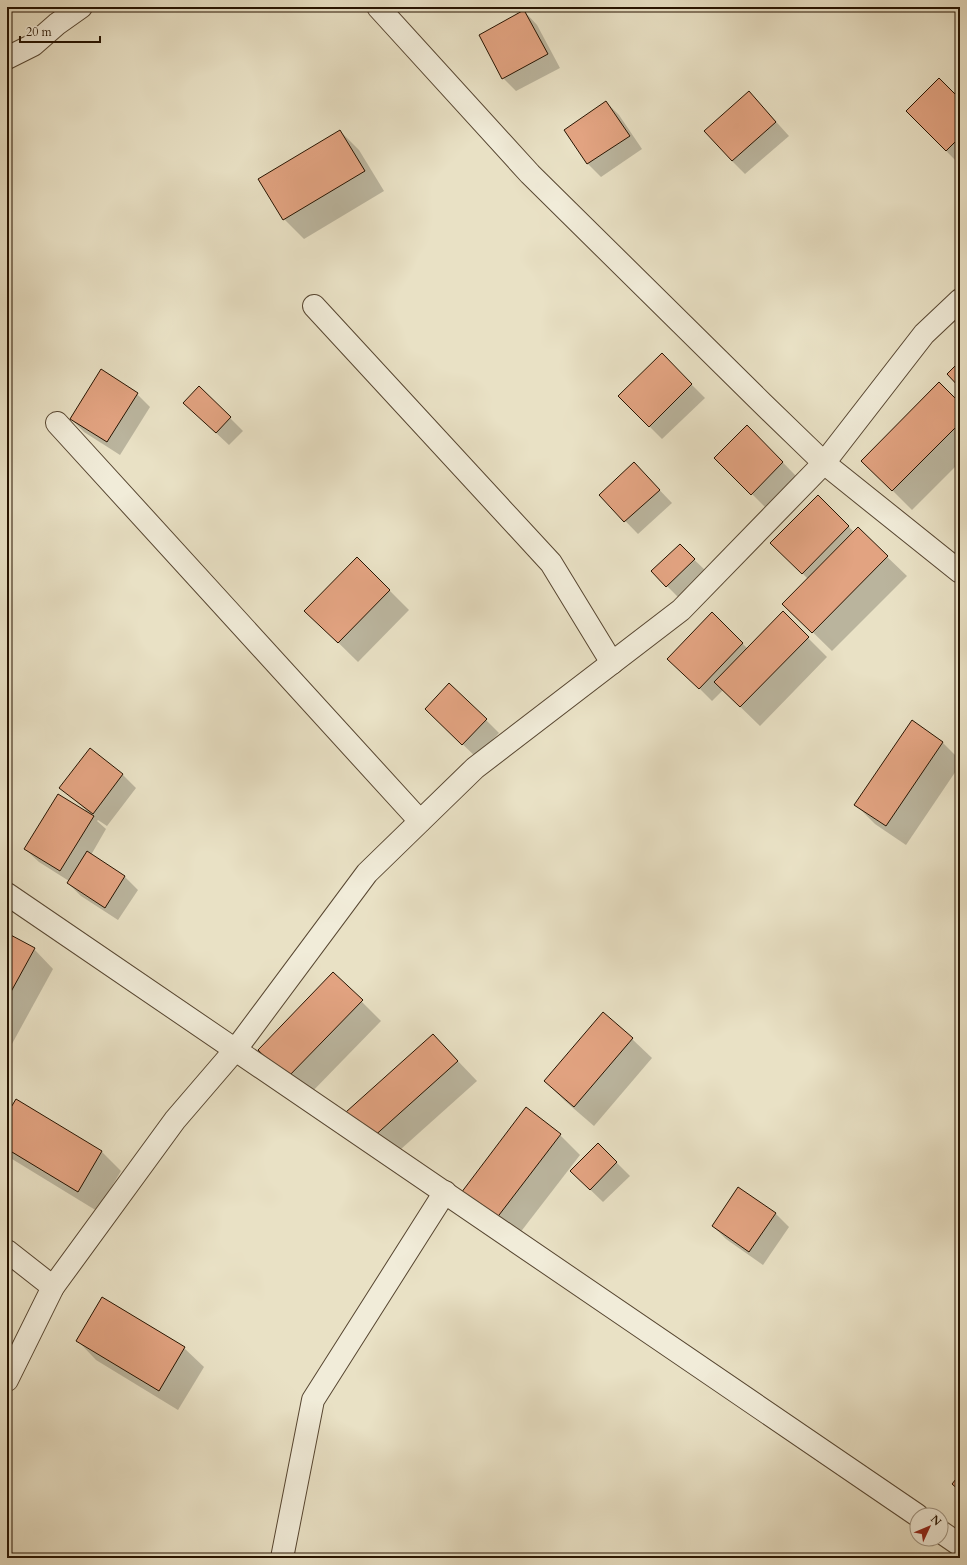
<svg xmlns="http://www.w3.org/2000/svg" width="967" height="1565" font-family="Cardo,serif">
	<rect width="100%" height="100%" fill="#e9e1c5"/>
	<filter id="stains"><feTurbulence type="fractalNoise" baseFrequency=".005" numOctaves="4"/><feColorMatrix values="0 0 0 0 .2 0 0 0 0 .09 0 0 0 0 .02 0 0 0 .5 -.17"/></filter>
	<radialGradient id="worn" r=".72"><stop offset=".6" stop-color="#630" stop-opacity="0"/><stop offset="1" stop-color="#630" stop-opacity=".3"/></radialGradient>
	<!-- shadow -->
	<g fill="#0003">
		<polygon points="524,11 537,25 560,68 516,91 503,78"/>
		<polygon points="749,92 789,136 745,174 732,161"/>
		<polygon points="960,101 960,163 959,164 907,111"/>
		<polygon points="606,102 619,115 642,149 601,177 588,164 565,130"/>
		<polygon points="340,131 359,150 384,191 304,239 284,219"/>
		<polygon points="662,355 705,398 662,439 619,396"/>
		<polygon points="137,394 150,407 120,455 84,432 71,419"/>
		<polygon points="960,404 960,462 912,510 863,461"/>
		<polygon points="198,416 230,418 243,431 229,445"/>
		<polygon points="760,439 796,476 765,507 716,458"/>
		<polygon points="647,477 672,503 638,534 600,495"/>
		<polygon points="818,496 855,533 858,529 907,576 832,651 784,604 808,579 772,543"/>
		<polygon points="680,546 708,573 680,599 667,586"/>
		<polygon points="357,558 409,610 358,662 306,611"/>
		<polygon points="783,613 827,657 760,726 723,690 712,701 669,658 712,614 748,649"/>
		<polygon points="486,720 499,733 476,757 439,722"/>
		<polygon points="912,721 943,743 960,760 960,765 906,845 875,824 856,805"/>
		<polygon points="90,750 123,775 136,788 107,826 98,820 97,821 106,829 91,855 125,877 138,890 118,920 81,896 68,883 69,881 39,862 25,849 86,810 61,788"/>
		<polygon points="7,934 34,949 53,969 7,1053"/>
		<polygon points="333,973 381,1021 307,1097 279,1069"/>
		<polygon points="433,1035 477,1081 391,1158 372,1139"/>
		<polygon points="632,1039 652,1058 594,1126 565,1101 545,1081"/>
		<polygon points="16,1100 102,1152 121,1171 97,1211 12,1159 7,1154 7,1115"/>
		<polygon points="526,1109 560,1135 580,1155 516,1238 482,1212"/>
		<polygon points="598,1144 630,1176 603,1202 571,1171"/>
		<polygon points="739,1188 776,1214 789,1227 763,1265 726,1239 713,1226"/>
		<polygon points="77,1340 184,1348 204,1367 178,1410 96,1360"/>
	</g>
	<!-- building -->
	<g fill="#e2a381" stroke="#261300">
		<polygon points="524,10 548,54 502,79 479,35"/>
		<polygon points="939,78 960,99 960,137 946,151 906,111"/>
		<polygon points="749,91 776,122 732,161 704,131"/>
		<polygon points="606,101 630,136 587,164 564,130"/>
		<polygon points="340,130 365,171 283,220 258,179"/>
		<polygon points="662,353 692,384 649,427 618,396"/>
		<polygon points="960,361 960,388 947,374"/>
		<polygon points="101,369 138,393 107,442 70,419"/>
		<polygon points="939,382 960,403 960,423 892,491 861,461"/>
		<polygon points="199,386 231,417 216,433 183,403"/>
		<polygon points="747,425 783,462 751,495 714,458"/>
		<polygon points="634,462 660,490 624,522 599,495"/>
		<polygon points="818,495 849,526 802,574 770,543"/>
		<polygon points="858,527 888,556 812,633 782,604"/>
		<polygon points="680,544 695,559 666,587 651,571"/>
		<polygon points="357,557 390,590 338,643 304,611"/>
		<polygon points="783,611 809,637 740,707 714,682"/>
		<polygon points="712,612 743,643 699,689 667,659"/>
		<polygon points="449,683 487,719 462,745 425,709"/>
		<polygon points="912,720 943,742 886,826 854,805"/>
		<polygon points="90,748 123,774 93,814 59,788"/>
		<polygon points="58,794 94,816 60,871 24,849"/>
		<polygon points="87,851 125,876 105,908 67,883"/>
		<polygon points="7,933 35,948 7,999"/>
		<polygon points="333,972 363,1000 287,1078 258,1050"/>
		<polygon points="603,1012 633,1038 574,1107 544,1081"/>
		<polygon points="433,1034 458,1061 371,1139 346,1112"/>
		<polygon points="16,1099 102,1151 78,1192 7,1149 7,1114"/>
		<polygon points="526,1107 561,1134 496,1219 461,1193"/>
		<polygon points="598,1143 617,1162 590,1190 570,1171"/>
		<polygon points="738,1187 776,1213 749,1252 712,1226"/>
		<polygon points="102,1297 185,1347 159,1391 76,1341"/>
		<polygon points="960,1474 960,1491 952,1484"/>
	</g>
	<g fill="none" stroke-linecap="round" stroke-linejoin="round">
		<!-- minor casing -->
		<g stroke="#574631" stroke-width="24">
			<g id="minor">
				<polyline points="378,7 530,174 762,403 824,463 960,572"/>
				<polyline points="7,58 33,45 57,24 81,7"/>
				<polyline points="314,306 551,563 612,663"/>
				<polyline points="57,423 420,821"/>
				<polyline points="7,894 917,1515"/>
				<polyline points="7,1251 53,1287"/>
				<polyline points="7,1380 53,1287 175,1120 236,1049 367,873 475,768 681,610 824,463 924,334 960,300"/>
				<polyline points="941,1532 960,1545"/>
				<polyline points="282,1558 313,1400 445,1192"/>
			</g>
		</g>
		<!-- minor -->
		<use href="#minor" stroke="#f1ecd9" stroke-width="22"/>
	</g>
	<!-- margin -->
	<rect width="967" height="1565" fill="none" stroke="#e9e1c5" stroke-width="24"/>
	<rect x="8" y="8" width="951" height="1549" fill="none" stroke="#261300" stroke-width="2"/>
	<rect x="12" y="12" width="943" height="1541" fill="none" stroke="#261300"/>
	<!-- north arrow -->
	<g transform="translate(929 1527) rotate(46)"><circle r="19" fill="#f1ecd9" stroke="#a09582"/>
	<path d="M0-3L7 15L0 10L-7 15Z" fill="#8f2418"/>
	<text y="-6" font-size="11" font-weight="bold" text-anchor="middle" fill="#261300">N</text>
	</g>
	<!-- scale -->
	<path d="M20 36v6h80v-6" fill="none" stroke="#261300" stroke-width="2"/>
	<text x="26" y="36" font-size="12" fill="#261300" stroke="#f1ecd9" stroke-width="3" paint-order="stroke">20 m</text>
	<rect width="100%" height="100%" filter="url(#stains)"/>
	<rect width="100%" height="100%" fill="url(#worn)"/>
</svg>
